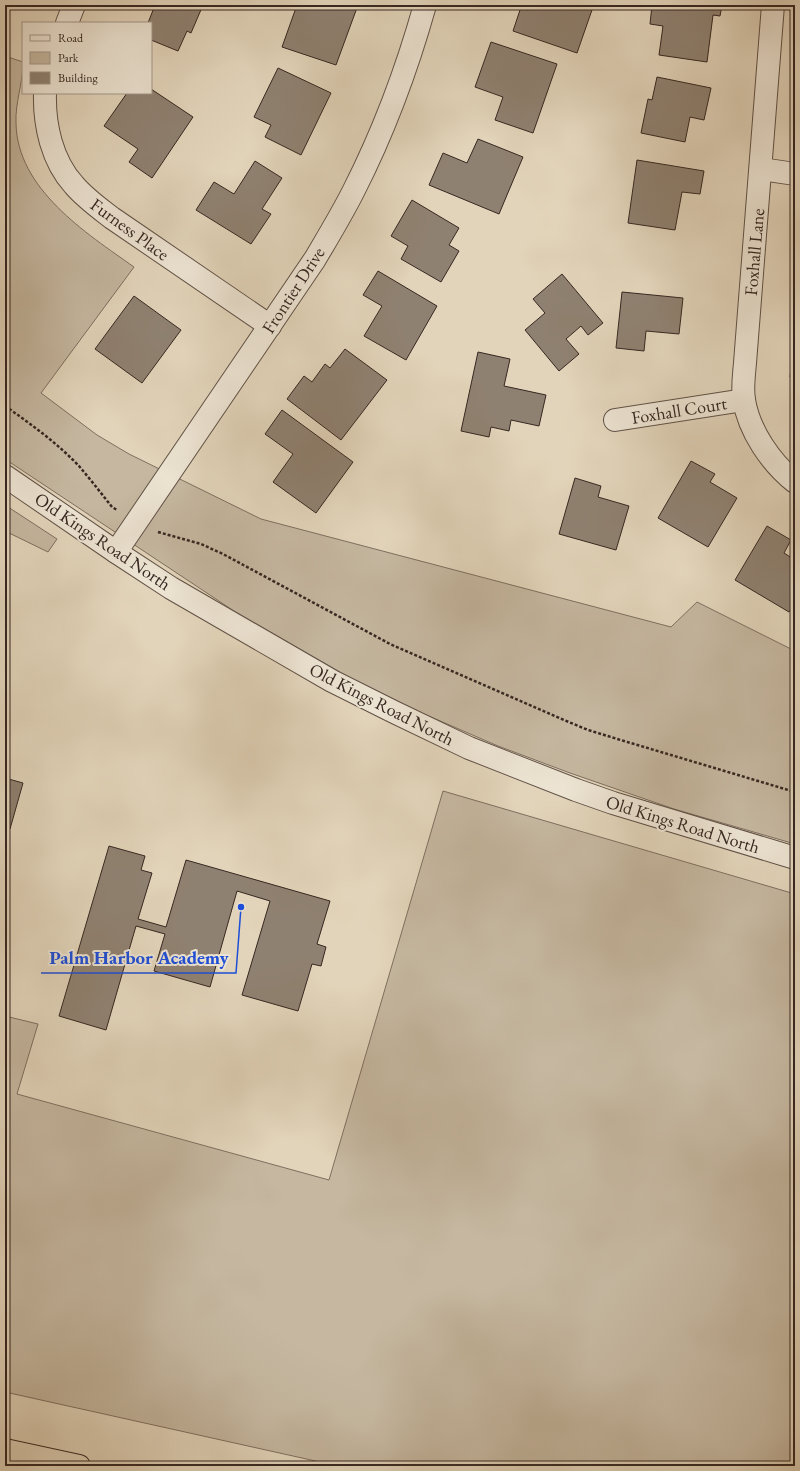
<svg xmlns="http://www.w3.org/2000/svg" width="800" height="1471" font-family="'EB Garamond',serif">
	<rect width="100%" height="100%" fill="#e2d4ba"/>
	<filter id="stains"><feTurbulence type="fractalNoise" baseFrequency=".005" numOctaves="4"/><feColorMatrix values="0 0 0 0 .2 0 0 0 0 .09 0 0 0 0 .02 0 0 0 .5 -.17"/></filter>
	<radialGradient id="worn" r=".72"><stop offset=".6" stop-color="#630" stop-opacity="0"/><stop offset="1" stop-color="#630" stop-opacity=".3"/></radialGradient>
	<!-- green -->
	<g fill="#c5b7a0" stroke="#7e6f60">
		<path d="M5 56 23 62C23 83 15 103 16 123 17 189 86 233 134 267L41 393 97 435 129 454 261 519 671 627 697 602 795 651V844L674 809 570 773 498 746 424 714 350 678 234 611 5 459Z"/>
		<polygon points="5,505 57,539 48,552 5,531"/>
		<polygon points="443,791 795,894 795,1466 338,1466 5,1392 5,1016 38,1024 17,1094 329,1180"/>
	</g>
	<!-- building -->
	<g fill="#8f8171" stroke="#362721">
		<polygon points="5,5 12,5 5,22"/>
		<polygon points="155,5 203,5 191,33 187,31 178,51 151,40 151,23 148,23"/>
		<polygon points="297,5 358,5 336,65 282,47"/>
		<polygon points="529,5 587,5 593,7 577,53 513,31 521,7 527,10"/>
		<polygon points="652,5 722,5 720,16 713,15 707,62 659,55 663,26 650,24"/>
		<polygon points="491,42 557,64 533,133 495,120 503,97 475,87"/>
		<polygon points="278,68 331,93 301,155 265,137 271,125 254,117"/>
		<polygon points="657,77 711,88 704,120 690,117 685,142 641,133 648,99 652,100"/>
		<polygon points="151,89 193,117 152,178 129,162 138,149 104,126 127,93 151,93"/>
		<polygon points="478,139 523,157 499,214 429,185 443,153 467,163"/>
		<polygon points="637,160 704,171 700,194 682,192 675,230 628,223"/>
		<polygon points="255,161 282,178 262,209 271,214 251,244 196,210 214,182 234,194"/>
		<polygon points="412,200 459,228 449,245 459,251 441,282 401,259 408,246 391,236"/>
		<polygon points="378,271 437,306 406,360 364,336 382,306 363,295"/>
		<polygon points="562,274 603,323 588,335 581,326 566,339 579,354 559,371 525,330 545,313 533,299"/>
		<polygon points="622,292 683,298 679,334 646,331 644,351 616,348"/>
		<polygon points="134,296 181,330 142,383 95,349"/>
		<polygon points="795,346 795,377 790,377"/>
		<polygon points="345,349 387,380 341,440 287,399 304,376 312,382 325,364 330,368"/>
		<polygon points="478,352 510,359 504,386 546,395 539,426 511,420 509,431 491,427 489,437 461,431"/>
		<polygon points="282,410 353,462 316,513 273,482 293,454 265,434"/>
		<polygon points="691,461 715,474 710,482 737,498 708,547 658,518"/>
		<polygon points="575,478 601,486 598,497 629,506 616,550 559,534"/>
		<polygon points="767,526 791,540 784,553 795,560 795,602 789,612 735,580"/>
		<polygon points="5,778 23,783 10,829 5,828"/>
		<polygon points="109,846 145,856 141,870 152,873 138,919 166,927 186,860 330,901 317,944 326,947 321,966 312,964 298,1011 242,995 270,901 237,891 210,987 154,971 165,934 136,926 106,1030 59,1016"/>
	</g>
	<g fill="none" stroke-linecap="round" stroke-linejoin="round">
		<!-- minor casing -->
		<g stroke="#615247" stroke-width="24">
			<g id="minor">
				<path d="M773 5 745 363C744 375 742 388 744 400 749 431 771 463 795 482"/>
				<polyline points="67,23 74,5"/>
				<path d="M45 93C44 125 52 161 74 185 85 198 99 208 112 218L270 326"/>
				<polyline points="761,169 795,174"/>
				<polyline points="615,420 744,400"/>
				<path d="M116 552 315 259C328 237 342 214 354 190 384 131 407 69 425 5"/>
			</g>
		</g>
		<!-- tertiary casing -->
		<g stroke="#615247" stroke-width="24">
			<polyline id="tertiary" points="5,476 116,552 171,588 332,681 394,712 469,748 576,790 613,803 795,858"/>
		</g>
		<!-- motorway casing -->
		<g stroke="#362721" stroke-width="24">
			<polyline id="motorway" points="5,1450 79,1466"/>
		</g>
		<!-- path -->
		<g stroke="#362721" stroke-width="2.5" stroke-dasharray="3 2" stroke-linecap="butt">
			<path d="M5 406C31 424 57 443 79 466 90 479 101 493 112 507L117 510"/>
			<polyline points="158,532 201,544 223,554 390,644 564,720 588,730 624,741 795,792"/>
		</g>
		<!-- minor -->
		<use href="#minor" stroke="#ece3d2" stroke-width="22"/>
		<!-- tertiary -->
		<use href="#tertiary" stroke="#ece3d2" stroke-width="22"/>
		<!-- motorway -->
		<use href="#motorway" stroke="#e2d4ba" stroke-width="22"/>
	</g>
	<g text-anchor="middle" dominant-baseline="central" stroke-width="4" stroke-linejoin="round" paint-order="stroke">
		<!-- street labels -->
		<g font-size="18" fill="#362721" stroke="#ece3d2">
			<text transform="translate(130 229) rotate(36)">Furness Place</text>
			<text transform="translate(754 252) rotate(-85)">Foxhall Lane</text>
			<text transform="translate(293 290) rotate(-57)">Frontier Drive</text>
			<text transform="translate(679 410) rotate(-9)">Foxhall Court</text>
			<text transform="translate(103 541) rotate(34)">Old Kings Road North</text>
			<text transform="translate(382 704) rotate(27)">Old Kings Road North</text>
			<text transform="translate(683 824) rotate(17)">Old Kings Road North</text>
		</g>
	</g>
	<!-- callouts -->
	<path fill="none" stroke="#1d4ed8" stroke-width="1.5" d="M241 907L236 973H41"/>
	<circle fill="#1d4ed8" stroke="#ece3d2" stroke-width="1.5" cx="241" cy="907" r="4"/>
	<g font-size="19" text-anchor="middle" font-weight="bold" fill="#1d4ed8" stroke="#ece3d2" stroke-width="4" stroke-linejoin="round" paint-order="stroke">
		<text x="139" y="964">Palm Harbor Academy</text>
	</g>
	<!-- margin -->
	<rect width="800" height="1471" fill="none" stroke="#e2d4ba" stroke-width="20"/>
	<rect x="6" y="6" width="788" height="1459" fill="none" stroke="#362721" stroke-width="2"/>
	<rect x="10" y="10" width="780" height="1451" fill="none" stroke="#362721"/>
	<!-- legend -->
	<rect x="22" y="22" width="130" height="72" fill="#ece3d2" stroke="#a3988b"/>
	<rect x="30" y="35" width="20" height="6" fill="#ece3d2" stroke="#a3988b"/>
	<text x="58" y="42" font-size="12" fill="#362721">Road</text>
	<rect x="30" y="52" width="20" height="12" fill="#c5b7a0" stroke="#a3988b"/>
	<text x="58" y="62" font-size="12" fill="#362721">Park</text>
	<rect x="30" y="72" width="20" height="12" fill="#8f8171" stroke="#a3988b"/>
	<text x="58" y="82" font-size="12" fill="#362721">Building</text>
	<rect width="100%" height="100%" filter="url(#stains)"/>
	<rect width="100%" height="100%" fill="url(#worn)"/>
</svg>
